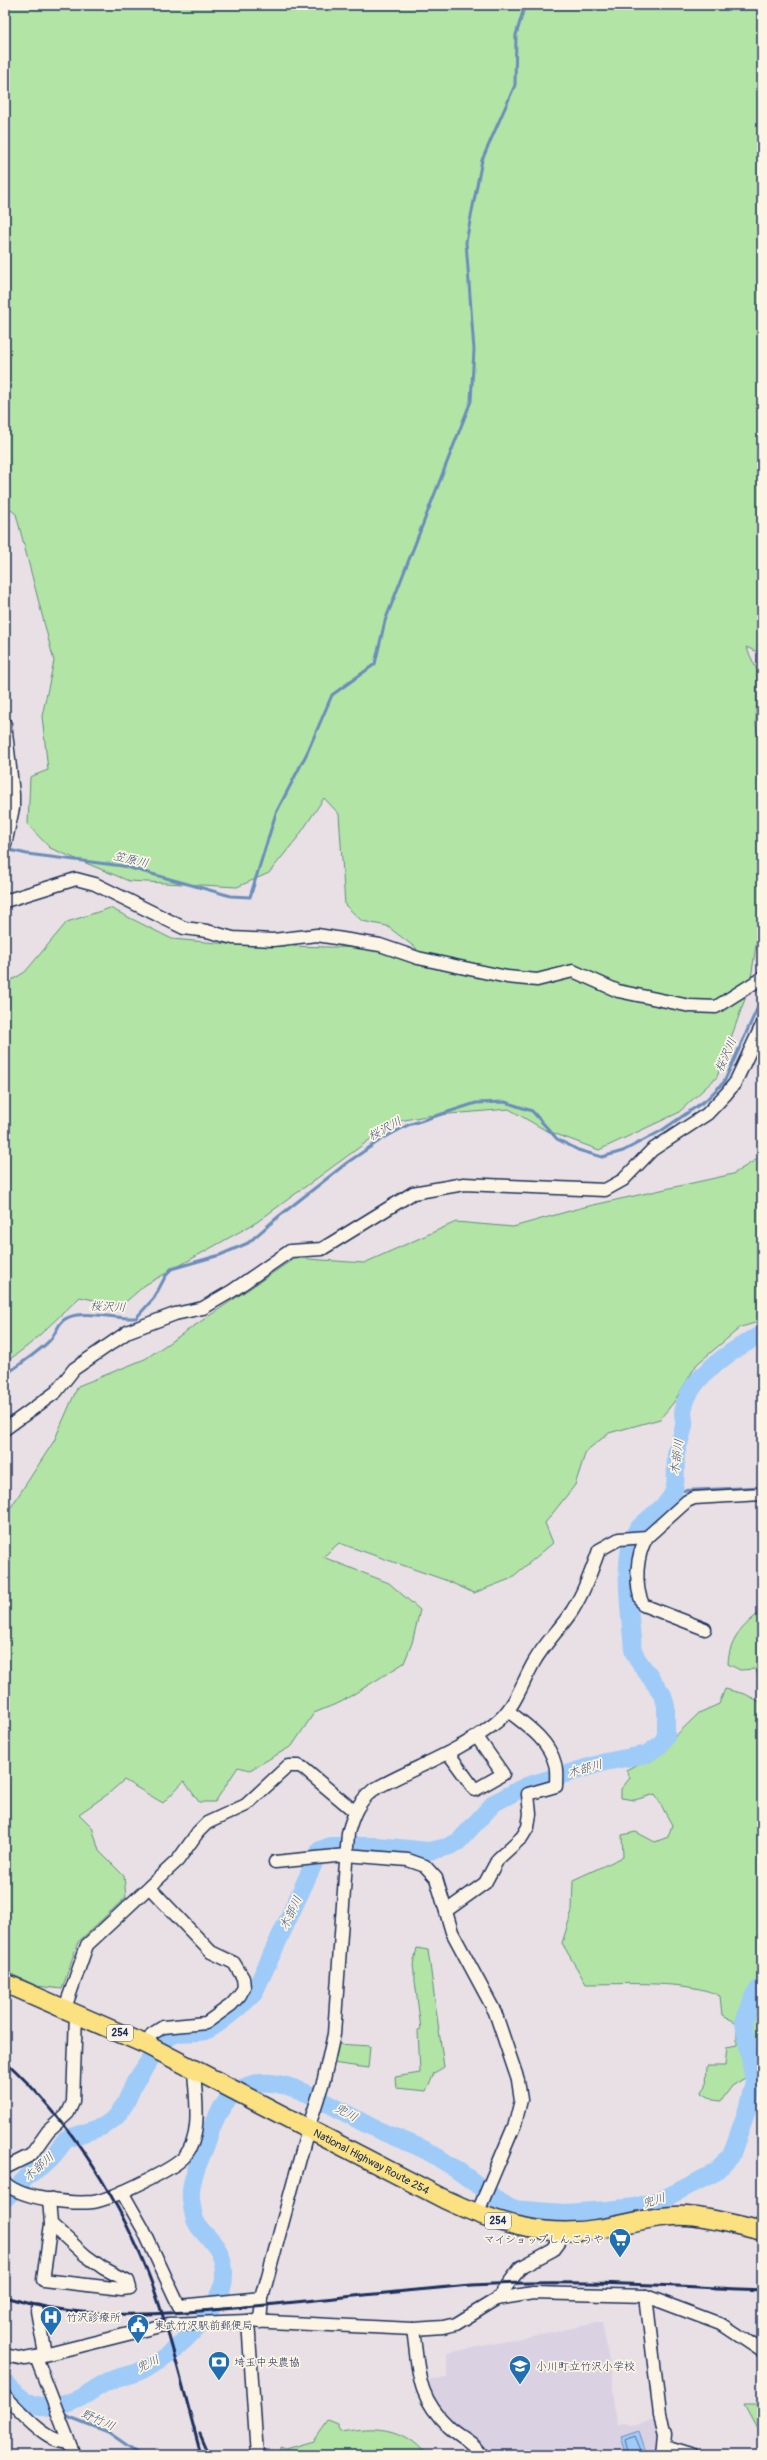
<svg xmlns="http://www.w3.org/2000/svg" width="767" height="2460" font-family="Pangolin,'Klee One',sans-serif">
	<rect width="100%" height="100%" fill="#e8e0e4"/>
	<filter id="ink" filterUnits="userSpaceOnUse"><feTurbulence type="fractalNoise" baseFrequency=".025" numOctaves="2"/><feDisplacementMap in="SourceGraphic" scale="8" xChannelSelector="R" yChannelSelector="G"/><feConvolveMatrix kernelMatrix="1 2 1 2 8 2 1 2 1" color-interpolation-filters="sRGB"/></filter>
	<g filter="url(#ink)">
		<!-- built -->
		<polygon fill="#dad1e3" points="602,2322 612,2378 617,2425 622,2423 633,2426 658,2418 661,2435 660,2455 488,2455 478,2441 443,2412 429,2393 426,2379 447,2378 447,2353"/>
		<!-- green -->
		<g fill="#b1e4a5" stroke="#668a82">
			<polygon points="5,5 762,5 762,654 746,647 757,670 756,725 762,760 762,906 750,985 717,1077 678,1113 599,1150 545,1130 509,1109 426,1116 394,1122 257,1222 145,1285 121,1306 80,1297 30,1344 5,1363 5,984 25,972 67,922 110,908 172,939 240,945 417,949 387,926 362,921 345,905 339,814 324,798 298,837 269,873 237,887 129,881 50,848 28,825 30,777 48,770 42,716 54,661 16,514 5,505"/>
			<polygon points="762,1156 762,1321 741,1327 697,1364 674,1402 660,1419 609,1433 586,1451 575,1485 545,1523 553,1543 510,1579 474,1593 445,1580 339,1543 323,1557 389,1583 420,1610 412,1643 404,1663 341,1702 314,1713 292,1746 250,1770 238,1767 215,1802 199,1802 184,1781 163,1803 124,1780 108,1794 79,1814 92,1827 99,1851 124,1876 126,1897 78,1942 62,1989 37,1986 5,1971 5,1511 11,1507 54,1441 78,1386 145,1359 295,1258 364,1263 456,1222 513,1227 580,1208 733,1174"/>
			<path d="M762 1611V1681L759 1679 756 1669 740 1670 728 1664C729 1640 743 1625 762 1611Z"/>
			<path d="M725 1689 745 1694 762 1703V2029L756 2071 732 2086 721 2101 713 2100 701 2093 706 2086 707 2066H725L727 2047 737 2045V2023L722 2015 720 1996C690 1980 622 1984 586 1984L562 1943 572 1911 573 1880 623 1857 622 1835 636 1832 655 1842 668 1837 672 1825 655 1794 635 1800 621 1798V1789L630 1778 626 1770 657 1754 699 1713 719 1704Z"/>
			<polygon points="417,1948 428,1950 444,2067 434,2073 426,2091 396,2088 395,2077 420,2073 418,2030 421,2029 413,1965"/>
			<polygon points="337,2044 370,2046 368,2068 332,2063"/>
			<polygon points="744,2404 762,2404 762,2430 757,2428"/>
			<path d="M328 2421 338 2425 341 2432C375 2426 403 2426 427 2455H280V2447L286 2449 314 2441Z"/>
		</g>
		<!-- water -->
		<polygon fill="#9fcbf9" stroke="#6a8dbb" points="639,2431 647,2455 627,2455 621,2437"/>
		<g fill="none" stroke-linecap="round" stroke-linejoin="round">
			<!-- shore -->
			<polyline stroke="#506d9c" stroke-width="1" points="630,2455 626,2440 635,2436 643,2455"/>
			<!-- stream -->
			<g stroke="#6a8dbb" stroke-width="3">
				<polyline points="762,693 759,707 762,722"/>
				<polyline points="5,849 27,854 123,866 231,896 250,897 276,813 307,753 332,695 375,664 385,621 471,401 474,350 466,242 482,160 515,85 516,35 525,5"/>
				<path d="M5 1375C17 1366 43 1349 51 1339 60 1327 58 1318 77 1315 96 1312 116 1319 136 1318L154 1298 165 1277 171 1269 220 1255 248 1243 278 1217 348 1162 382 1139 408 1125 476 1103 505 1102 532 1111 557 1139 578 1150 602 1157 623 1151 661 1131 706 1100 724 1082 762 998"/>
				<polyline points="674,1491 762,1487"/>
				<polyline points="44,2408 53,2411"/>
				<polyline points="62,2414 108,2432 141,2455"/>
			</g>
			<!-- river -->
			<g stroke="#9fcbf9" stroke-width="18">
				<path d="M162 2042C178 2028 187 2035 205 2031 214 2029 247 2001 254 1993L320 1850 330 1846H377L429 1851 447 1847 458 1842 494 1803 526 1786 605 1762 647 1754 660 1745 666 1736V1706L663 1695 637 1659 633 1650C631 1620 620 1554 637 1530 647 1517 670 1506 674 1490 677 1481 675 1465 676 1454 678 1444 683 1434 684 1425 685 1421 683 1417 683 1413 686 1377 734 1349 762 1334"/>
				<polyline points="5,2199 29,2175 50,2160 66,2139 104,2126 116,2117 125,2104 135,2082 153,2055"/>
				<path d="M5 2383C28 2408 49 2414 80 2398 90 2393 98 2386 107 2382 117 2376 130 2376 140 2371 173 2356 203 2326 220 2294 227 2278 225 2256 213 2243 207 2236 200 2230 196 2222 193 2216 192 2206 191 2199 189 2178 203 2156 209 2136 239 2042 310 2095 366 2124 384 2134 404 2140 423 2149 447 2161 469 2179 491 2195L499 2202 512 2209 565 2213 607 2210 635 2207 663 2199 716 2172 731 2156 747 2110 754 2082 744 2022 755 1993 762 1986"/>
			</g>
			<!-- minor casing -->
			<g stroke="#1b2f5e" stroke-width="15">
				<g id="minor">
					<polyline points="5,724 13,794 13,808 5,845"/>
					<polyline points="5,901 76,879 95,884 184,928 207,931 233,938 273,940 317,935 380,945 418,958 507,977 537,980 573,971 618,991 690,1006 716,1007 762,978"/>
					<polyline points="5,1429 56,1392 74,1369 129,1331 175,1314 203,1308 232,1291 290,1251 322,1249 413,1193 464,1184 605,1190 623,1180 652,1150 707,1114 726,1094 735,1083 762,1025"/>
					<path d="M647 1537C636 1555 634 1585 643 1605L705 1629"/>
					<polyline points="449,1754 475,1790 503,1774 477,1737"/>
					<polyline points="275,1862 346,1855 408,1860 425,1866 436,1878 452,1932 495,2012 518,2080 521,2100 515,2124 477,2214"/>
					<path d="M446 1911 485 1883 498 1859 522 1837 528 1827 530 1814 528 1794 556 1786C556 1779 557 1770 555 1764 549 1740 526 1725 508 1711"/>
					<polyline points="65,2008 87,1945 178,1860 198,1832 207,1823 246,1805 288,1766 299,1766 303,1768 354,1811"/>
					<polyline points="147,2045 152,2034 163,2027 206,2023 231,2005 240,1995 244,1987 243,1978 234,1963 211,1952 150,1888"/>
					<polyline points="5,2168 31,2155 48,2131 68,2113 73,2102 76,2014"/>
					<path d="M5 2183C21 2199 71 2204 93 2202 109 2200 175 2169 185 2156 203 2134 195 2096 194 2070"/>
					<polyline points="122,2192 143,2229 179,2306 262,2298"/>
					<polyline points="49,2199 51,2224 43,2280 122,2289 130,2288 128,2281 103,2268 85,2255 51,2224"/>
					<polyline points="646,2296 660,2415 665,2433 663,2455"/>
					<polyline points="497,2299 533,2293 646,2296 723,2325 762,2351"/>
					<polyline points="37,2311 45,2354"/>
					<polyline points="248,2321 257,2455"/>
					<path d="M260 2322 262 2298 308 2129 324 2079 334 2034 348 1833C353 1815 358 1802 373 1790 414 1767 455 1754 493 1725 515 1709 521 1685 534 1662 544 1644 560 1629 572 1611 584 1592 591 1572 599 1550L619 1539 647 1537 687 1501 694 1498 762 1494"/>
					<path d="M413 2329C419 2371 416 2396 449 2427 460 2437 474 2442 482 2455"/>
					<polyline points="5,2355 24,2359 36,2357 168,2324 248,2321 413,2329 443,2327 456,2324 497,2299 521,2267 553,2250 559,2242 561,2233"/>
					<polyline points="36,2357 74,2455"/>
					<path d="M5 2396C19 2410 48 2444 67 2441"/>
					<polyline points="665,2447 691,2455"/>
				</g>
			</g>
			<!-- highway casing -->
			<g stroke="#1b2f5e" stroke-width="21">
				<g id="highway">
					<path id="s1" d="M5 1983 147 2045 444 2199C493 2222 542 2238 597 2229 627 2225 657 2214 687 2216 712 2218 738 2225 762 2231"/>
				</g>
			</g>
			<!-- minor -->
			<use href="#minor" stroke="#fcf5e5" stroke-width="12"/>
			<!-- highway -->
			<use href="#highway" stroke="#fbe180" stroke-width="18"/>
			<!-- rail -->
			<g stroke="#1b2f5e" stroke-width="3">
				<path d="M5 2061C72 2122 123 2204 154 2289 173 2343 186 2400 201 2455"/>
				<path d="M5 2297C90 2323 168 2314 255 2306 327 2299 399 2291 472 2285 568 2279 665 2286 762 2290"/>
				<polyline points="200,2434 209,2455"/>
			</g>
		</g>
	</g>
	<!-- icons -->
	<defs>
		<g id="supermarket-pin" transform="scale(1.15)"><path d="M0 17L-7.5 6A9.5 9.5 0 1 1 7.5 6Z" fill="#1f6fb2" stroke="#fcf5e5"/><path d="M-6-5.5h2.5l.6 2H6L4.5 2H-2.5L-4.4-4H-6ZM-1.5 3.2a1.3 1.3 0 1 0 .1 0ZM3 3.2a1.3 1.3 0 1 0 .1 0Z" fill="#fff"/></g>
		<g id="hospital-pin" transform="scale(1.15)"><path d="M0 17L-7.5 6A9.5 9.5 0 1 1 7.5 6Z" fill="#1f6fb2" stroke="#fcf5e5"/><path d="M-5-5h3v3.5h4V-5h3V5h-3V1.5h-4V5h-3Z" fill="#fff"/></g>
		<g id="civic-pin" transform="scale(1.15)"><path d="M0 17L-7.5 6A9.5 9.5 0 1 1 7.5 6Z" fill="#1f6fb2" stroke="#fcf5e5"/><path d="M-.6-6.5H3V-4.5H.6V-3L4-1V1h2V6H-6V1h2V-1L-.6-3ZM-1.2 2.5V6h2.4V2.5Z" fill="#fff"/></g>
		<g id="bank-pin" transform="scale(1.15)"><path d="M0 17L-7.5 6A9.5 9.5 0 1 1 7.5 6Z" fill="#1f6fb2" stroke="#fcf5e5"/><path d="M-6-4H6V4H-6ZM0-2.3a2.3 2.3 0 1 0 0 4.6a2.3 2.3 0 1 0 0-4.6Z" fill="#fff"/></g>
		<g id="school-pin" transform="scale(1.15)"><path d="M0 17L-7.5 6A9.5 9.5 0 1 1 7.5 6Z" fill="#1f6fb2" stroke="#fcf5e5"/><path d="M0-5L7-2L0 1L-7-2ZM-4 1L0 2.5L4 1V4Q0 6-4 4Z" fill="#fff"/></g>
	</defs>
	<g fill-rule="evenodd">
		<use href="#supermarket-pin" x="620" y="2239"/>
		<use href="#hospital-pin" x="51" y="2317"/>
		<use href="#civic-pin" x="138" y="2325"/>
		<use href="#bank-pin" x="219" y="2362"/>
		<use href="#school-pin" x="520" y="2366"/>
	</g>
	<g text-anchor="middle" dominant-baseline="central" stroke-width="3.5" stroke-linejoin="round" paint-order="stroke">
		<!-- shield labels -->
		<g fill="#fcf5e5" stroke="#5e6a86" stroke-width="1">
			<rect x="107" y="2025" width="26" height="16" rx="3"/>
			<rect x="485" y="2213" width="26" height="16" rx="3"/>
		</g>
		<g font-size="10" font-weight="bold" fill="#1b2f5e">
			<text x="120" y="2033">254</text>
			<text x="498" y="2221">254</text>
		</g>
		<!-- street labels -->
		<g font-size="11" fill="#1b2f5e" stroke="#fcf5e5">
			<text stroke="none"><textPath href="#s1" startOffset="408">National Highway Route 254</textPath></text>
		</g>
		<!-- poi labels -->
		<g font-size="11" fill="#1b2f5e" stroke="#fcf5e5" text-anchor="start">
			<text x="604" y="2239" text-anchor="end">マイショップしんごうや</text>
			<text x="66" y="2317">竹沢診療所</text>
			<text x="154" y="2325">東武竹沢駅前郵便局</text>
			<text x="234" y="2362">埼玉中央農協</text>
			<text x="536" y="2366">小川町立竹沢小学校</text>
		</g>
		<!-- water labels -->
		<g font-size="12" font-style="italic" fill="#3c5685" stroke="#fcf5e5">
			<text transform="translate(131 860) rotate(13)">笠原川</text>
			<text transform="translate(726 1055) rotate(-66)">桜沢川</text>
			<text transform="translate(385 1129) rotate(-29)">桜沢川</text>
			<text transform="translate(108 1307) rotate(3)">桜沢川</text>
			<text transform="translate(677 1457) rotate(-82)">木部川</text>
			<text transform="translate(585 1769) rotate(-16)">木部川</text>
			<text transform="translate(291 1913) rotate(-65)">木部川</text>
			<text transform="translate(346 2113) rotate(29)">兜川</text>
			<text transform="translate(39 2167) rotate(-41)">木部川</text>
			<text transform="translate(654 2201) rotate(-18)">兜川</text>
			<text transform="translate(148 2364) rotate(-26)">兜川</text>
			<text transform="translate(98 2420) rotate(24)">野竹川</text>
		</g>
	</g>
	<!-- margin -->
	<rect width="767" height="2460" fill="none" stroke="#fcf5e5" stroke-width="20"/>
	<rect x="10" y="10" width="747" height="2440" fill="none" stroke="#1b2f5e" stroke-width="1.5" filter="url(#ink)"/>
</svg>
